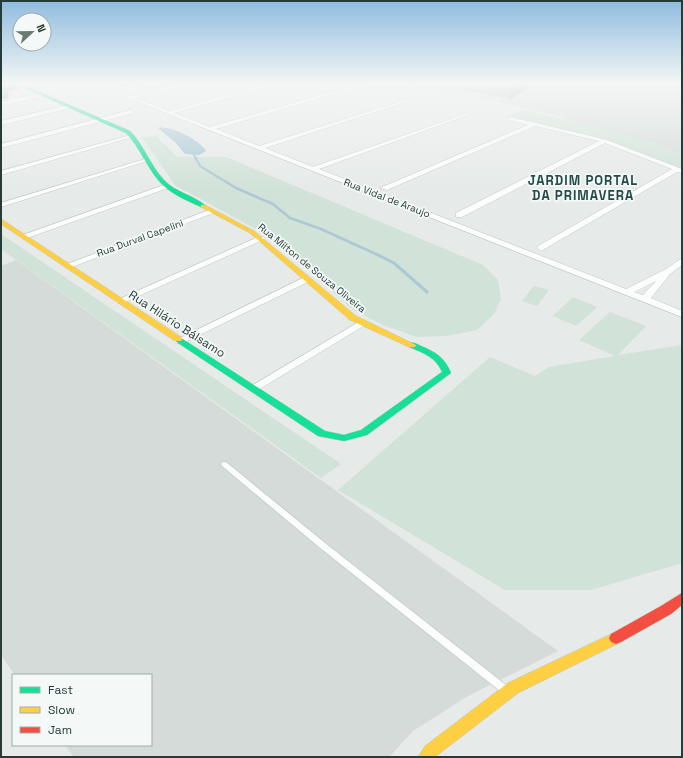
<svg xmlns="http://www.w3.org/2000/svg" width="683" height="758" font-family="'Space Grotesk',sans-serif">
	<rect width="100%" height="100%" fill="#e6eae8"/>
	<!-- built -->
	<g fill="#d4dbd9">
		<polygon points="408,83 682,83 682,155 653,143 564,119 566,118 518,106"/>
		<polygon points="16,260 558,651 468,696 413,731 389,757 74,757 65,745 151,745 151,675 15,675 1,655 1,266"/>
	</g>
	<!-- green -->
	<g fill="#d1e2d8">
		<polygon points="344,83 402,83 475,96 477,101 397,89 372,89"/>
		<polygon points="525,109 653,143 682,155 682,169 602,138 510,118 503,118"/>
		<polygon points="156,136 177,157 226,157 483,265 498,280 501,299 494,314 477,330 446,336 417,337 383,325 352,309 311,272 263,233 175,185 142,137"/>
		<polygon points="1,234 341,464 321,478 1,249"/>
		<polygon points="534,286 549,290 537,306 522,301"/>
		<polygon points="573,297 597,307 576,326 553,316"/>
		<polygon points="610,312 646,326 618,355 682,345 682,563 591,590 505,590 338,490 490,357 535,376 549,367 615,356 579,340"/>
	</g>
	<!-- water -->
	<path fill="#abc9d4" d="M158 128C170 125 200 140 206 151L199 155 185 154 175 142Z"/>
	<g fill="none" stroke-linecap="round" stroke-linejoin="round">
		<!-- stream-far2 -->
		<polyline stroke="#abc9d4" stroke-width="2" points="192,152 196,158"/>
		<!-- stream-far1 -->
		<polyline stroke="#abc9d4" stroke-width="2.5" points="195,157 200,166 236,188 273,204 290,218 321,229 378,255"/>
		<!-- stream -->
		<polyline stroke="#abc9d4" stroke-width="3" points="376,254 394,263 427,292"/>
		<!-- lane casing -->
		<g stroke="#c3c7c6" stroke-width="1.5">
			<polygon id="lane" points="222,462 226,462 325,543 506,685 507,688 506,691 503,692 500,691 319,547 222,466 221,464"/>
		</g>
		<!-- street casing -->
		<g stroke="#c3c7c6" stroke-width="1">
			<g id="street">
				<path d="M90 83C104 83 121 97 132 96 153 94 172 83 193 83L135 98 169 111 272 83H281L174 113 210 127 352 86 357 87 216 129 259 146 412 98V100L265 148 313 167 468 113V115L319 169 626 289 666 269 682 258V265L670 274 651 298 682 311V317ZM656 281 643 295 634 292Z"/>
				<polygon points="41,93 43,96 1,106 1,102"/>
				<polygon points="69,105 71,108 1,125 1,121"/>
				<polygon points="131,110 133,113 1,148 1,144"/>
				<polygon points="511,117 607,140 682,169 682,173 677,172 541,251 537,248 538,246 672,169 605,143 462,217 456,217 456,213 599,141 535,126 387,190 380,188 528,125 509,120 508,119"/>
				<polygon points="131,135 136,136 1,175 1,171"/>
				<polygon points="145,159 150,160 1,207 1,203"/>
				<polygon points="164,185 171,187 27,238 21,238 20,236"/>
				<polygon points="209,210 216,212 72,267 69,268 65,265"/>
				<polygon points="258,237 264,237 265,239 123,303 117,303 115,301"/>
				<polygon points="307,276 311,279 310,281 183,343 175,343 174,341"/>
				<polygon points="362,320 365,321 367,323 365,325 258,390 254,391 248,388"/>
			</g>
		</g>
		<!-- fast casing -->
		<g stroke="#c0c6c4" stroke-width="1">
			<g id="fast">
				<path d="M13 83H19L130 131C144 145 150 165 164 180 176 193 194 195 206 206L201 207C186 200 170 194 159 181 146 166 140 147 126 133Z"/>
				<path d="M178 336 325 431 344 435 361 430 442 372C436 357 423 353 409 347L408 345 409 343C414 342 417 344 421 346 436 352 445 358 451 373L367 435 344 441 318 436 175 341 174 339Z"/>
			</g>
		</g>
		<!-- slow casing -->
		<g stroke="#c0c6c4" stroke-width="1">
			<g id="slow">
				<polygon points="201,205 205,205 254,231 356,316 416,345 415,347 409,347 350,320 250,233 201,207"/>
				<polygon points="1,219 181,337 182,339 181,341 175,341 1,224"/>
				<polygon points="616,632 621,634 623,638 621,642 518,693 435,757 418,757 425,746 508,683"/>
			</g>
		</g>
		<!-- jam casing -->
		<g stroke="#c0c6c4" stroke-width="1">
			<polygon id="jam" points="682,593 682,605 671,614 621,642 616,644 611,642 609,638 611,634 661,606"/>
		</g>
		<!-- lane -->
		<use href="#lane" fill="#fbfcfc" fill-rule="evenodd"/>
		<!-- street -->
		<use href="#street" fill="#fbfcfc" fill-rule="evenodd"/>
		<!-- fast -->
		<use href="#fast" fill="#16e098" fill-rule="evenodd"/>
		<!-- slow -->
		<use href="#slow" fill="#ffcf43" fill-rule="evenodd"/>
		<!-- jam -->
		<use href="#jam" fill="#f24e42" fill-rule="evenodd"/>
	</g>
	<!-- wall -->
	<g fill="#b1b5b4">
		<polygon points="110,83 172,83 150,89 134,84 120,87"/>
		<polygon points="427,83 532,83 532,86 510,99"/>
	</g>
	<!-- shaded-wall -->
	<g fill="#909492">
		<polygon points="120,83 134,83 134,84 120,87"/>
		<polygon points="152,83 172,83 150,89 149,84"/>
		<polygon points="521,83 532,83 532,86 510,99 511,89"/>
		<polygon points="18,84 19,89 1,93 1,88"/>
		<polygon points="8,93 9,98 1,99 1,94"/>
	</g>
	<!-- building -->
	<g fill="#ced3d1" stroke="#909492">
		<polygon points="2,83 15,83 18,84 1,88 1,84"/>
		<polygon points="480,83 521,83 511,89"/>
		<polygon points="1,90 8,93 1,94"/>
	</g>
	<!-- sky -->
	<linearGradient id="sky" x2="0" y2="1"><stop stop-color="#8fbce0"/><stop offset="0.44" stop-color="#f4f6f5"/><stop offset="1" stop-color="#f4f6f5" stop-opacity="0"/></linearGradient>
	<rect width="683" height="190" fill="url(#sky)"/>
	<g text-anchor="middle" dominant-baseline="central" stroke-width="3.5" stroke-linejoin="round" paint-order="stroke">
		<!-- far-street labels -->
		<g font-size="10" fill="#253c39" stroke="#f4f9f7">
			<text transform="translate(387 198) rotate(21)">Rua Vidal de Araujo</text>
			<text transform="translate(140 238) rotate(-20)">Rua Durval Capelini</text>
			<text transform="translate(312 268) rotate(39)">Rua Milton de Souza Oliveira</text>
		</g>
		<!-- street labels -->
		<g font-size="12" fill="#253c39" stroke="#f4f9f7">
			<text transform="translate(177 324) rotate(33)">Rua Hilário Bálsamo</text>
		</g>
		<!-- far-district labels -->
		<g font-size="13" font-weight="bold" letter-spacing="1" fill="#234c48" stroke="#f4f9f7">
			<text x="583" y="180">JARDIM PORTAL<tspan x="583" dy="15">DA PRIMAVERA</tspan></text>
		</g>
	</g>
	<!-- border -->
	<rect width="683" height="758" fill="none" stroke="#253c39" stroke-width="4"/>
	<!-- legend -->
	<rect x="12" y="674" width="140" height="72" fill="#f4f9f7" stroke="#a1adab"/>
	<rect x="20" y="687" width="20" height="6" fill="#16e098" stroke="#a1adab"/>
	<text x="48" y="694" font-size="12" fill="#253c39">Fast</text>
	<rect x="20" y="707" width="20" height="6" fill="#ffcf43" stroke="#a1adab"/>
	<text x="48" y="714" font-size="12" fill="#253c39">Slow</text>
	<rect x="20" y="727" width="20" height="6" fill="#f24e42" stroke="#a1adab"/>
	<text x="48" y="734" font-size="12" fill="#253c39">Jam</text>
	<!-- north arrow -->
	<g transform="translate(32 32) rotate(68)"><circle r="19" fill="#f4f9f7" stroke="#a1adab"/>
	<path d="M0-3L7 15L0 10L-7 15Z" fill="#697976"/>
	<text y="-6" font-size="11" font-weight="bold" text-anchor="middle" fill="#253c39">N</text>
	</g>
</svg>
